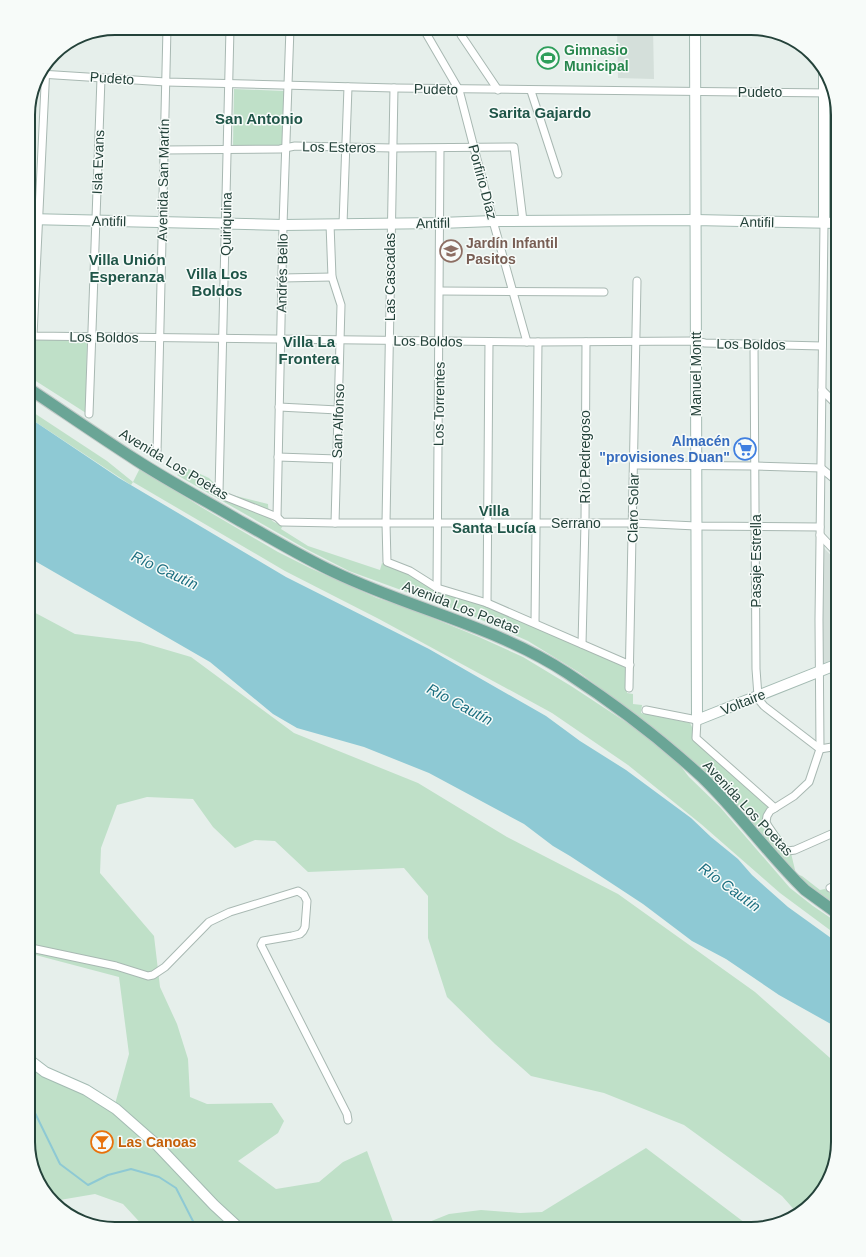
<svg xmlns="http://www.w3.org/2000/svg" width="866" height="1257" font-family="Arial,sans-serif">
	<rect width="100%" height="100%" fill="#e6efeb"/>
	<!-- built -->
	<g fill="#d4dfda">
		<polygon points="617,28 653,28 654,79 618,78"/>
		<polygon points="824,548 838,563 838,658 822,664"/>
	</g>
	<!-- green -->
	<g fill="#bfe0c8">
		<polygon points="234,89 284,91 283,147 233,146"/>
		<polygon points="28,221 34,221 31,338 87,338 86,413 28,376"/>
		<polygon points="28,409 107,461 133,482 140,468 201,507 278,552 310,568 377,598 408,608 479,637 523,657 571,686 638,730 676,760 689,777 720,807 790,888 813,906 838,923 838,936 780,893 701,824 628,765 552,713 379,619 285,571 133,482 131,485 28,417"/>
		<path d="M189 469 209 478 224 493 268 504C269 518 269 522 283 525L281 529 308 546 380 570 382 563 582 646 628 669 627 693 633 694V704L642 705 641 713 690 723 693 729 694 741 773 810 766 816 790 849 796 874 802 876 820 890 825 889 838 900V906L796 877 728 796 712 779 688 757 620 703 580 673 528 641 475 617 349 571 306 549 177 475Z"/>
		<polygon points="28,609 75,634 140,642 191,657 294,733 418,783 507,837 618,894 755,992 838,1065 838,1143 826,1186 798,1214 782,1196 684,1125 604,1093 531,1076 495,1044 447,997 428,938 428,896 404,868 308,872 275,841 255,840 235,848 213,827 193,799 147,797 117,805 101,848 100,873 154,936 160,987 177,1024 188,1059 190,1097 207,1104 272,1103 284,1121 278,1133 238,1161 276,1189 319,1182 343,1162 367,1151 395,1227 419,1226 449,1214 481,1210 520,1213 542,1212 646,1148 753,1229 506,1229 482,1227 476,1229 146,1229 123,1204 95,1194 54,1201 39,1185 28,1142 28,1049 42,1067 115,1104 129,1054 119,977 28,953"/>
	</g>
	<!-- water -->
	<polygon fill="#8ec9d4" points="28,417 119,478 286,577 429,649 546,716 580,741 626,770 691,818 711,837 738,859 752,875 788,907 838,943 838,1028 779,995 726,959 692,941 643,904 570,856 553,846 524,824 429,773 364,747 297,728 273,714 210,662 28,557"/>
	<g fill="none" stroke-linecap="round" stroke-linejoin="round">
		<!-- stream -->
		<polyline stroke="#8ec9d4" stroke-width="2" points="28,1105 35,1113 60,1164 88,1185 108,1175 131,1169 159,1177 176,1188 197,1229"/>
		<!-- street casing -->
		<g stroke="#a8b8b2" stroke-width="9">
			<g id="street">
				<polyline points="230,28 219,492 224,496 277,517 282,522 335,523 633,523 696,526 820,527"/>
				<polyline points="423,28 459,90 493,221 527,342"/>
				<polyline points="465,28 461,32 461,35 498,90"/>
				<polyline points="46,65 33,336 538,342 695,341 705,343 822,346"/>
				<polyline points="40,74 166,82 394,88 832,93"/>
				<polyline points="394,88 386,523 387,562 410,571 437,588 487,603 630,665"/>
				<polyline points="531,91 558,174"/>
				<polyline points="164,150 280,149 295,146 393,148 514,147 523,221"/>
				<polyline points="824,223 819,620 820,749 809,782 794,796 770,811 767,816 766,822 768,826 783,848 788,851 795,850 838,831"/>
				<polyline points="330,224 332,277 341,305 335,523"/>
				<polyline points="343,224 348,87"/>
				<polyline points="282,278 332,277"/>
				<polyline points="440,291 604,292"/>
				<polyline points="754,344 756,669 758,696 759,700 764,706 820,749 832,747 838,744"/>
				<polyline points="822,390 838,406"/>
				<polyline points="279,407 338,410"/>
				<polyline points="89,414 101,78"/>
				<polyline points="157,452 167,28"/>
				<polyline points="278,457 337,459"/>
				<polyline points="634,465 755,466 821,468 838,482"/>
				<polyline points="277,517 283,225 290,28"/>
				<polyline points="820,535 838,554"/>
				<polyline points="437,588 440,149"/>
				<polyline points="487,603 489,342"/>
				<polyline points="535,623 538,342"/>
				<polyline points="582,644 585,523 586,342"/>
				<polyline points="629,688 637,281"/>
				<polyline points="646,710 697,720 696,738 775,808"/>
				<polyline points="832,747 838,757"/>
				<polyline points="830,888 838,884"/>
				<polyline points="28,949 31,948 116,966 148,976 153,975 165,967 209,922 230,912 298,891 304,895 307,901 305,927 303,931 300,934 292,936 263,941 261,945 347,1114 348,1120"/>
			</g>
		</g>
		<!-- secondary casing -->
		<g stroke="#a4bbb3" stroke-width="12">
			<g id="secondary">
				<polyline points="695,28 697,720 838,664"/>
				<polyline points="28,219 283,225 440,223 493,221 695,220 838,223"/>
				<polyline points="824,223 824,69"/>
				<polyline points="28,1059 45,1072 86,1090 116,1109 158,1146 214,1205 240,1229"/>
			</g>
		</g>
		<!-- primary casing -->
		<g stroke="#c2cac8" stroke-width="13">
			<path id="primary" d="M28 388C64 412 100 437 136 460 170 482 206 501 240 521 271 538 302 557 334 572 411 609 495 626 567 673 613 703 663 741 703 778 736 810 764 848 796 881L805 890 838 914"/>
		</g>
		<!-- street -->
		<use href="#street" stroke="#fff" stroke-width="7"/>
		<!-- secondary -->
		<use href="#secondary" stroke="#fff" stroke-width="10"/>
		<!-- primary -->
		<use href="#primary" stroke="#6aa596" stroke-width="11"/>
	</g>
	<!-- icons -->
	<defs>
		<g id="stadium-ring" transform="scale(1.15)"><circle r="9.5" fill="#f7fbf9" stroke="#2e9e5b" stroke-width="1.5"/><path d="M0-5a6.5 5 0 1 0 0 10a6.5 5 0 1 0 0-10ZM-3.5-1.8h7v3.6h-7Z" fill="#2e9e5b"/></g>
		<g id="school-ring" transform="scale(1.15)"><circle r="9.5" fill="#f7fbf9" stroke="#8d6e63" stroke-width="1.5"/><path d="M0-5L7-2L0 1L-7-2ZM-4 1L0 2.5L4 1V4Q0 6-4 4Z" fill="#8d6e63"/></g>
		<g id="supermarket-ring" transform="scale(1.15)"><circle r="9.5" fill="#f7fbf9" stroke="#3f7fe0" stroke-width="1.5"/><path d="M-6-5.5h2.5l.6 2H6L4.5 2H-2.5L-4.4-4H-6ZM-1.5 3.2a1.3 1.3 0 1 0 .1 0ZM3 3.2a1.3 1.3 0 1 0 .1 0Z" fill="#3f7fe0"/></g>
		<g id="bar-ring" transform="scale(1.15)"><circle r="9.5" fill="#f7fbf9" stroke="#e8710a" stroke-width="1.5"/><path d="M-6-5H6L.8 .8V4.5H3.5V6h-7V4.5H-.8V.8Z" fill="#e8710a"/></g>
	</defs>
	<g fill-rule="evenodd">
		<use href="#stadium-ring" x="548" y="58"/>
		<use href="#school-ring" x="451" y="251"/>
		<use href="#supermarket-ring" x="745" y="449"/>
		<use href="#bar-ring" x="102" y="1142"/>
	</g>
	<g text-anchor="middle" dominant-baseline="central" stroke-width="3" stroke-linejoin="round" paint-order="stroke">
		<!-- leisure labels -->
		<g font-size="14" font-weight="bold" fill="#27864d" stroke="#f7fbf9" text-anchor="start">
			<text x="564" y="50">Gimnasio<tspan x="564" dy="16">Municipal</tspan></text>
		</g>
		<!-- street labels -->
		<g font-size="14" fill="#24423a" stroke="#f7fbf9">
			<text transform="translate(112 78) rotate(4)">Pudeto</text>
			<text transform="translate(436 89) rotate(1)">Pudeto</text>
			<text x="760" y="92">Pudeto</text>
			<text transform="translate(339 147) rotate(1)">Los Esteros</text>
			<text transform="translate(98 162) rotate(-88)">Isla Evans</text>
			<text transform="translate(163 180) rotate(-89)">Avenida San Martín</text>
			<text transform="translate(483 182) rotate(75)">Porfirio Díaz</text>
			<text transform="translate(109 221) rotate(1)">Antifil</text>
			<text transform="translate(757 222) rotate(1)">Antifil</text>
			<text transform="translate(433 223) rotate(-1)">Antifil</text>
			<text transform="translate(226 224) rotate(-89)">Quiriquina</text>
			<text transform="translate(282 273) rotate(-89)">Andrés Bello</text>
			<text transform="translate(390 277) rotate(-90)">Las Cascadas</text>
			<text transform="translate(104 337) rotate(1)">Los Boldos</text>
			<text transform="translate(428 341) rotate(1)">Los Boldos</text>
			<text transform="translate(751 344) rotate(1)">Los Boldos</text>
			<text transform="translate(696 374) rotate(-90)">Manuel Montt</text>
			<text transform="translate(439 404) rotate(-89)">Los Torrentes</text>
			<text transform="translate(338 421) rotate(-88)">San Alfonso</text>
			<text transform="translate(585 457) rotate(-90)">Río Pedregoso</text>
			<text transform="translate(174 464) rotate(31)">Avenida Los Poetas</text>
			<text transform="translate(633 508) rotate(-89)">Claro Solar</text>
			<text x="576" y="523">Serrano</text>
			<text transform="translate(756 561) rotate(-90)">Pasaje Estrella</text>
			<text transform="translate(461 607) rotate(21)">Avenida Los Poetas</text>
			<text transform="translate(743 702) rotate(-22)">Voltaire</text>
			<text transform="translate(748 808) rotate(47)">Avenida Los Poetas</text>
		</g>
		<!-- education labels -->
		<g font-size="14" font-weight="bold" fill="#785e54" stroke="#f7fbf9" text-anchor="start">
			<text x="466" y="243">Jardín Infantil<tspan x="466" dy="16">Pasitos</tspan></text>
		</g>
		<!-- shop labels -->
		<g font-size="14" font-weight="bold" fill="#366cbe" stroke="#f7fbf9" text-anchor="end">
			<text x="730" y="441">Almacén<tspan x="730" dy="16">"provisiones Duan"</tspan></text>
		</g>
		<!-- food labels -->
		<g font-size="14" font-weight="bold" fill="#c56008" stroke="#f7fbf9" text-anchor="start">
			<text x="118" y="1142">Las Canoas</text>
		</g>
		<!-- neighbourhood labels -->
		<g font-size="15" font-weight="bold" fill="#1f5548" stroke="#f7fbf9">
			<text x="540" y="112">Sarita Gajardo</text>
			<text x="259" y="118">San Antonio</text>
			<text x="127" y="259">Villa Unión<tspan x="127" dy="17">Esperanza</tspan></text>
			<text x="217" y="273">Villa Los<tspan x="217" dy="17">Boldos</tspan></text>
			<text x="309" y="341">Villa La<tspan x="309" dy="17">Frontera</tspan></text>
			<text x="494" y="510">Villa<tspan x="494" dy="17">Santa Lucía</tspan></text>
		</g>
		<!-- water labels -->
		<g font-size="15" font-style="italic" fill="#1c6f80" stroke="#f7fbf9">
			<text transform="translate(165 570) rotate(25)">Río Cautín</text>
			<text transform="translate(460 704) rotate(28)">Río Cautín</text>
			<text transform="translate(730 887) rotate(36)">Río Cautín</text>
		</g>
	</g>
	<!-- crop -->
	<path d="M0 0H866V1257H0ZM115 35H751A80 80 0 0 1 831 115V1142A80 80 0 0 1 751 1222H115A80 80 0 0 1 35 1142V115A80 80 0 0 1 115 35Z" fill="#f7fbf9" fill-rule="evenodd"/>
	<path fill="none" stroke="#24423a" stroke-width="2" d="M115 35H751A80 80 0 0 1 831 115V1142A80 80 0 0 1 751 1222H115A80 80 0 0 1 35 1142V115A80 80 0 0 1 115 35Z"/>
</svg>
